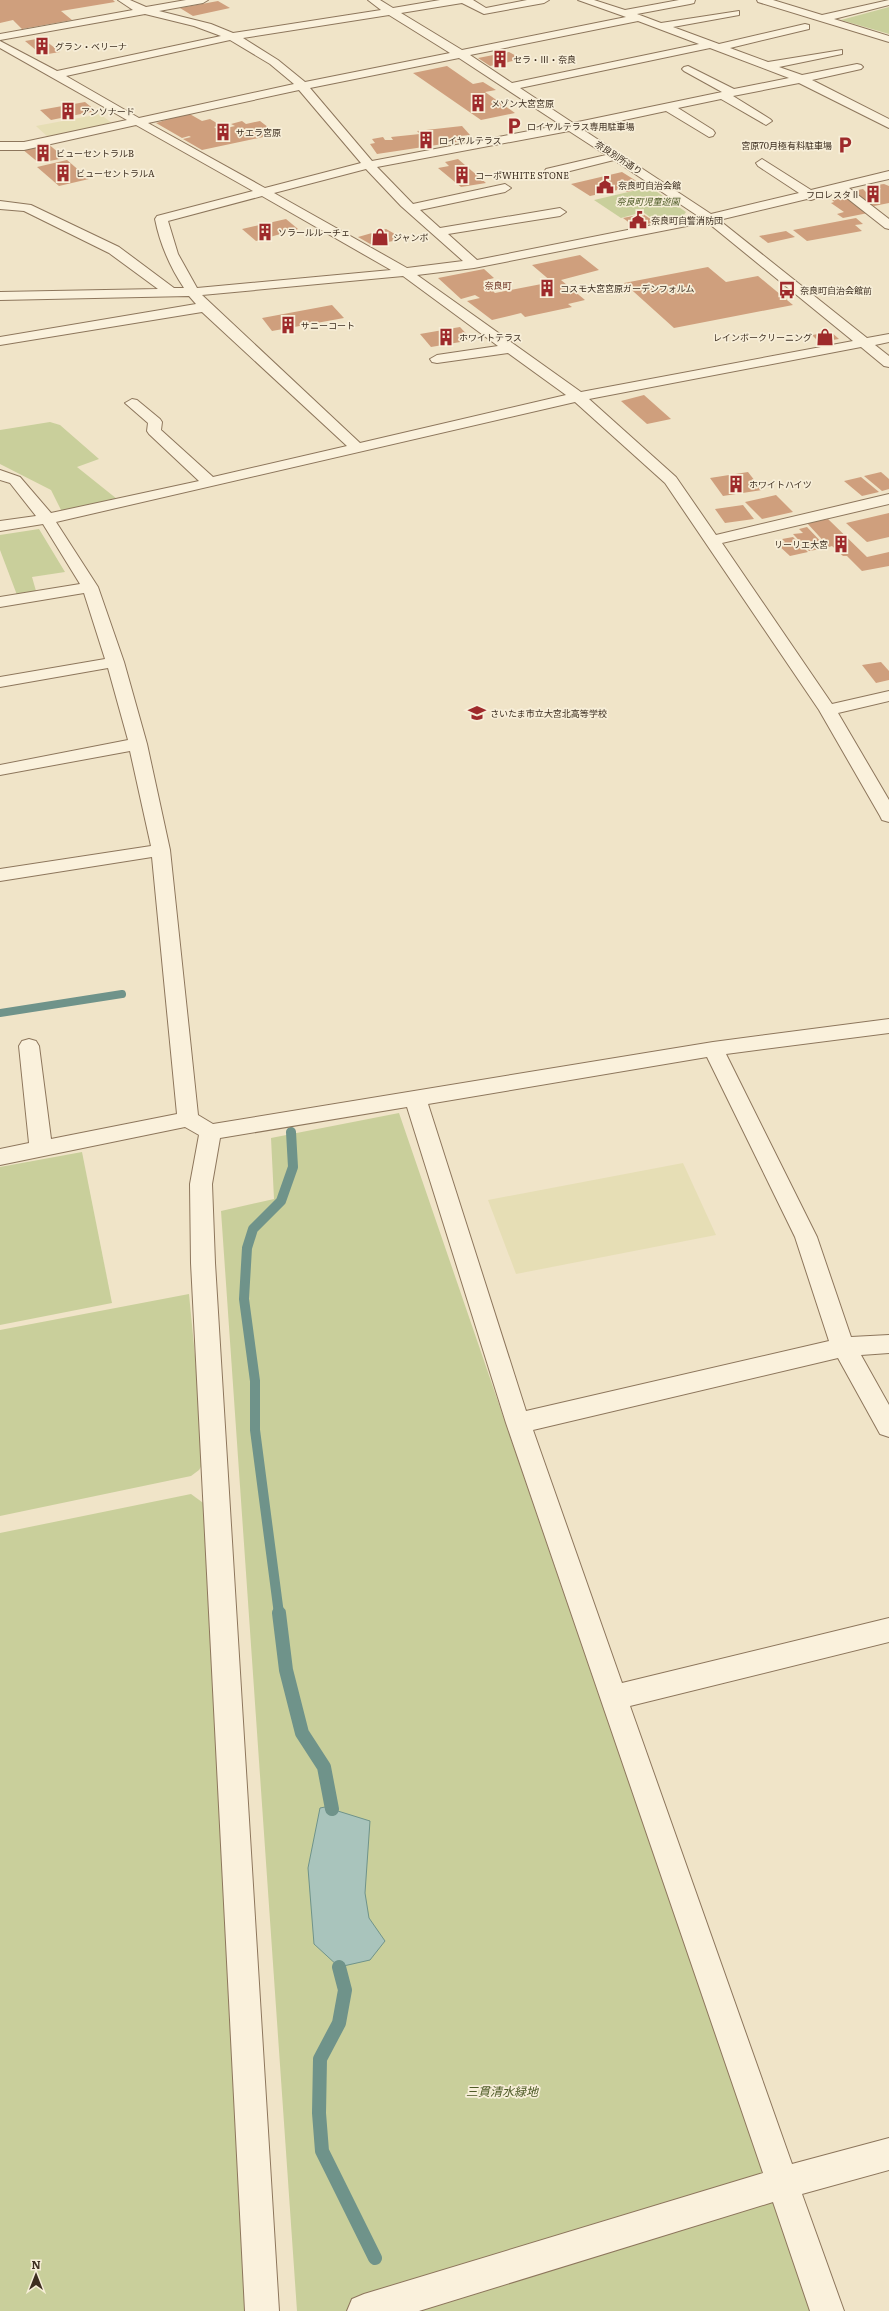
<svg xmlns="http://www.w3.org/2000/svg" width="889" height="2311" font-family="Literata,'Noto Sans JP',serif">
	<rect width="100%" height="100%" fill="#f0e4c8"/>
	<!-- farmland -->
	<g fill="#e6deb5">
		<polygon points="100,114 113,124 48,137 36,126"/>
		<polygon points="683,1163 716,1235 516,1274 488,1200"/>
	</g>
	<!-- green -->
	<g fill="#c9cf9b">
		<polygon points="889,7 889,34 841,20"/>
		<polygon points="650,187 686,212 683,216 657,222 643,212 621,218 594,200"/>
		<polygon points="50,422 60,425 99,459 77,467 117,499 62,512 51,490 0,464 0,430"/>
		<polygon points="39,529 65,572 32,577 36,591 17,595 0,550 0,535"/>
		<polygon points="399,1113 810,2311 297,2311 221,1211 274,1199 271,1138"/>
		<polygon points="82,1152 112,1303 0,1325 0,1167"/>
		<polygon points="189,1294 205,1460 199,1470 191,1476 0,1516 0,1330"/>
		<polygon points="191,1494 206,1505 266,2311 0,2311 0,1533"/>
	</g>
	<!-- water -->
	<polygon fill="#a9c4bc" stroke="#6f938a" points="325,1807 370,1821 365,1893 369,1918 385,1941 370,1960 339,1967 314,1944 308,1868 320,1808"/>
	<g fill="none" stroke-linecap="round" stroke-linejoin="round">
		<!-- stream-far2 -->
		<polyline stroke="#6f938a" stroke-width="8" points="0,1013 122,994"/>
		<!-- stream-far1 -->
		<polyline stroke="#6f938a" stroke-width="10" points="279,1614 255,1430 255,1381 244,1299 247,1248 253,1229 281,1201 293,1167 291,1132"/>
		<!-- stream -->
		<g stroke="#6f938a" stroke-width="14">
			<polyline points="279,1613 286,1670 302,1733 324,1767 332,1809"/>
			<polyline points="339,1967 345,1990 339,2023 320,2059 319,2113 322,2151 375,2258"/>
		</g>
	</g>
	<!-- building -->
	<g fill="#cf9f7d">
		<polygon points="0,0 113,0 115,2 61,11 72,20 22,29 13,20 0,23"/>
		<polygon points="218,1 230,8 193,16 180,8"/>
		<polygon points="42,38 60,52 42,55 25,41"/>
		<polygon points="509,52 522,59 490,66 478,58"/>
		<polygon points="447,66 473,84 483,82 496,90 485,92 515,113 481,120 413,73"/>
		<polygon points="85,102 96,111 51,120 40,110"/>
		<polygon points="188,113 202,121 210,119 220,125 214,127 218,130 235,126 231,124 242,121 246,124 260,121 277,134 202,150 183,139 191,137 189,136 182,138 156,123"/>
		<polygon points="462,126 470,135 460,136 463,141 377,154 370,144 375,143 372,139 383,137 385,140 393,140 391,137 420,134 417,131"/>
		<polygon points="47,143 65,158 39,163 22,149"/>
		<polygon points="458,159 486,183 461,187 438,168 449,166 445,162"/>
		<polygon points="67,160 89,179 59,186 37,167"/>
		<polygon points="622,172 646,187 627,192 622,189 590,196 571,184"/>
		<polygon points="884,184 889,186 889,203 874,206 866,202 853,191 863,189 866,192 881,189 876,185"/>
		<polygon points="846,198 868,213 843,218 837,214 844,212 831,203 834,202 832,200"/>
		<polygon points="643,214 655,222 635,227 623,218"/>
		<polygon points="856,218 863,224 855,225 862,231 807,241 793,230"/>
		<polygon points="286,219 298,229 256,241 242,229"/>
		<polygon points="386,229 404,239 372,245 358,237"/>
		<polygon points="786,231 795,237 768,243 759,236"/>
		<polygon points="580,255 599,270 561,280 585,300 568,304 572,307 525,317 521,313 492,320 467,301 480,298 475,295 461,299 438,278 484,269 494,278 483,281 495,293 552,282 532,265"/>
		<polygon points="708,267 726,282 758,276 793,305 674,328 624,283"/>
		<polygon points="332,305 344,318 272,331 262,318"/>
		<polygon points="460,327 472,340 431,347 420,334"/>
		<polygon points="831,332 839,339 819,342 812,335"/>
		<polygon points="644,395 671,419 647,424 621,401"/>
		<polygon points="748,472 762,490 723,496 710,478"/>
		<polygon points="881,472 889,479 889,489 882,491 864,476"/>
		<polygon points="861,477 879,492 862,496 844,481"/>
		<polygon points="776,495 793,512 762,519 745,502"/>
		<polygon points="743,505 754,519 725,523 715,509"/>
		<polygon points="889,513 889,537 867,542 846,523"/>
		<polygon points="828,519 867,557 889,552 889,566 862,571 847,556 843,556 832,546 829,547 807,523"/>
		<polygon points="807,527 827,548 809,551 793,534 803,533 799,529"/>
		<polygon points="793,537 808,552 790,556 777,544 785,542 782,539"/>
		<polygon points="881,662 889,671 889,680 876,683 862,665"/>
	</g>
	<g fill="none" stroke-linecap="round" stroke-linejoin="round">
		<!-- minor casing -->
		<g stroke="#8d765c" stroke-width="2">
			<g id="minor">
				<path d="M118 0H130L146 7 186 0H208L203 3 159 11 211 24 233 33 381 10 368 0H380L393 8 440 0H473L486 8 527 0H549L544 3 484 14 462 3 401 13 462 50 626 17 578 0H594L625 10 679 0H695L694 3 690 4 637 14 661 23 739 11V15L673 27 719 44 805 24 809 25V29L730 48 768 62 842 50V54L779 67 802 75 857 64 861 65 863 67 861 69 812 80 889 119V128L799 83 733 96 770 119 772 121 766 125 721 99 678 108 713 130 715 133 713 136 709 137 666 111 582 129 711 214 799 193 758 166 756 163 762 159 811 190 889 171V179L849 188 889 219V229L885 228 838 191 811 200 807 199 719 220 867 338 889 334V342L875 345 889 356V367L884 366 861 347 589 399 676 477 716 535 889 494V504L722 543 832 704 889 691V701L838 713 889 800V822L882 820 880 816 819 710 665 483 575 402 56 522 98 587 124 662 147 744 170 850 198 1115 213 1124 713 1042 889 1019V1033L726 1054 817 1237 851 1337 889 1335V1353L861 1355 889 1405V1437L880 1434 838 1358 533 1430 622 1683 889 1618V1642L630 1706 792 2164 889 2138V2170L802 2194 844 2311H810L773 2202 419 2311H347L352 2299 364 2294 763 2173 506 1423 407 1107 220 1138 212 1184 215 1263 279 2311H245L191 1263 190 1184 199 1135 185 1127 0 1165V1149L29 1143 19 1046 22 1041 29 1039 36 1041 39 1046 51 1139 177 1114 152 857 0 881V869L151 846 130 751 0 775V765L128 740 108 668 0 687V677L105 659 84 593 0 607V597L80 584 43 524 0 531V521L36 516 10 483 0 480V470L20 477 51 513 199 481 149 434 147 431 148 423 125 403 132 399 137 400 160 419 162 422 161 430 213 477 347 446 202 312 0 345V337L196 304 189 296 0 300V292L158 289 109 253 24 211 0 209V201L31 205 119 247 174 288H184C170 267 160 244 155 219L157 216 253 191 136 125 24 150H0V142H24L127 120 0 48V41L57 71 221 36 194 26 145 14 0 40V34L133 10ZM389 15 450 53 305 82 278 60 243 38ZM638 21 699 44 512 83 470 55ZM230 40 270 64 294 84 139 118 66 76ZM710 48 789 78 734 89 688 66 684 67 682 69 684 71 722 92 573 123 520 88ZM459 58 561 125 372 161 310 88ZM299 90 361 163 265 188 148 123ZM569 131 606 155 546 169 544 172 546 175 550 176 614 160 698 216 477 260 448 234 560 216 566 212 560 208 440 228 420 210 505 192 511 188 505 184 413 204 377 167ZM366 169 401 206 463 261 407 268 274 193ZM262 196 391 270 197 288 178 254 168 221ZM707 222 853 341 581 392 417 275 474 268ZM403 276 498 346 437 355 430 359 432 362 437 363 508 353 566 395 360 443 202 295ZM707 1057 795 1237 829 1341 526 1411 428 1104Z"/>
				<polygon points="757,0 773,0 822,15 889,0 889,5 834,19 889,36 889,42 758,2"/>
			</g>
		</g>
		<!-- minor -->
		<use href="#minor" fill="#faf1dc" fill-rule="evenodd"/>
	</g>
	<!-- icons -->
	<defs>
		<g id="building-bare" transform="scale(1.38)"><path d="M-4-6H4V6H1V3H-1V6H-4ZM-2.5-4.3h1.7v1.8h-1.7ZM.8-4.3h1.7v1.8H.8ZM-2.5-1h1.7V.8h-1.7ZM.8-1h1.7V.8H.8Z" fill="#9e2a2b" stroke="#f7eed8" stroke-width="2.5" paint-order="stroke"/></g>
		<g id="parking-bare" transform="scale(1.38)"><path d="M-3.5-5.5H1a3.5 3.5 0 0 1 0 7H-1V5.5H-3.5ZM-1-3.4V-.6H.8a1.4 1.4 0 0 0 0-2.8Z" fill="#9e2a2b" stroke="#f7eed8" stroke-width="2.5" paint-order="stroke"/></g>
		<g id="civic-bare" transform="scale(1.38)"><path d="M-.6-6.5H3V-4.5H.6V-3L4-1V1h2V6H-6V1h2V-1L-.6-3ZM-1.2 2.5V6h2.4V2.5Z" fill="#9e2a2b" stroke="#f7eed8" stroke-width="2.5" paint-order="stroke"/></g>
		<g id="shop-bare" transform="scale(1.38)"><path d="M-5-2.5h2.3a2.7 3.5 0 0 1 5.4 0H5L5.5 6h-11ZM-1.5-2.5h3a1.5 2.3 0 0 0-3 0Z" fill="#9e2a2b" stroke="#f7eed8" stroke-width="2.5" paint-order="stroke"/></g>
		<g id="bus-bare" transform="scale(1.38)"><path d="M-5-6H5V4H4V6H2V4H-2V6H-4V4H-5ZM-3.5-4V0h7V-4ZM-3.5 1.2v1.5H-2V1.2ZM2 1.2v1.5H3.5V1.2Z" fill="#9e2a2b" stroke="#f7eed8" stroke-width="2.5" paint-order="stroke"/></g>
		<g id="school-bare" transform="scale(1.38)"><path d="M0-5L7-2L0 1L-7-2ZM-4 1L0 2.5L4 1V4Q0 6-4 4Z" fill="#9e2a2b" stroke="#f7eed8" stroke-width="2.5" paint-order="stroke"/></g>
	</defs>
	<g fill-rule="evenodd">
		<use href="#building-bare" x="42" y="46"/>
		<use href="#building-bare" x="500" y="59"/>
		<use href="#building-bare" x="478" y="103"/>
		<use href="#building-bare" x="68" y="111"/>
		<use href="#parking-bare" x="514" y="126"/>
		<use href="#building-bare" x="223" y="132"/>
		<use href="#building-bare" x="426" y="140"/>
		<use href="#parking-bare" x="845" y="145"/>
		<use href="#building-bare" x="43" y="153"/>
		<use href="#building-bare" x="63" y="173"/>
		<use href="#building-bare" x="462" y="175"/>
		<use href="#civic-bare" x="605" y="185"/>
		<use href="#building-bare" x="873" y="194"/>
		<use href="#civic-bare" x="638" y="220"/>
		<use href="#building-bare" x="265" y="232"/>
		<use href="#shop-bare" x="380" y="237"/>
		<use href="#building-bare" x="547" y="288"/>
		<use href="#bus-bare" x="787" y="290"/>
		<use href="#building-bare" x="288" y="325"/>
		<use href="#building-bare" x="446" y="337"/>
		<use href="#shop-bare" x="825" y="337"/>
		<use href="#building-bare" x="736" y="484"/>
		<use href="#building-bare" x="841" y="544"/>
		<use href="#school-bare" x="477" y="713"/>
	</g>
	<g text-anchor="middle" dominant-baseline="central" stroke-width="3.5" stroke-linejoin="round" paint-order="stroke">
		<!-- far-poi labels -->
		<g font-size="9" fill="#3d2e20" stroke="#f7eed8" text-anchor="start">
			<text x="55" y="46">グラン・ベリーナ</text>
			<text x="513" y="59">セラ・Ⅲ・奈良</text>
			<text x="491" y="103">メゾン大宮宮原</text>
			<text x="81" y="111">アンソナード</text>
			<text x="527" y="126">ロイヤルテラス専用駐車場</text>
			<text x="236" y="132">サエラ宮原</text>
			<text x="439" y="140">ロイヤルテラス</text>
			<text x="832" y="145" text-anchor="end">宮原70月極有料駐車場</text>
			<text x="56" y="153">ビューセントラルB</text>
			<text x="76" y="173">ビューセントラルA</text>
			<text x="475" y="175">コーポWHITE STONE</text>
			<text x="618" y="185">奈良町自治会館</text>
			<text x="860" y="194" text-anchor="end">フロレスタⅡ</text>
			<text x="651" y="220">奈良町自警消防団</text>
			<text x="278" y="232">ソラールルーチェ</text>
			<text x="393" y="237">ジャンボ</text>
			<text x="560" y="288">コスモ大宮宮原ガーデンフォルム</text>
			<text x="800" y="290">奈良町自治会館前</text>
			<text x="301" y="325">サニーコート</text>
			<text x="459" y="337">ホワイトテラス</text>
			<text x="812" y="337" text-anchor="end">レインボークリーニング</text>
			<text x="749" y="484">ホワイトハイツ</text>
			<text x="828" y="544" text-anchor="end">リーリエ大宮</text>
			<text x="490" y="713">さいたま市立大宮北高等学校</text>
		</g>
		<!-- far-street labels -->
		<g font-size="9" fill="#3d2e20" stroke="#f7eed8">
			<text transform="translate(619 157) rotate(33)">奈良別所通り</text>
		</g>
		<!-- far-park labels -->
		<g font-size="9" font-style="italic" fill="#4d5a26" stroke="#f7eed8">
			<text x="648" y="201">奈良町児童遊園</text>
		</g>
		<!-- far-neighbourhood labels -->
		<g font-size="9" fill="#6b2e1e" stroke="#f7eed8">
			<text x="498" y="285">奈良町</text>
		</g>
		<!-- near-park labels -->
		<g font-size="12" font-style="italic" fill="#4d5a26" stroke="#f7eed8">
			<text x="502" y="2091">三貫清水緑地</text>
		</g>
	</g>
	<!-- north arrow -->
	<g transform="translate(36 2275)" stroke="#f7eed8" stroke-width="3" paint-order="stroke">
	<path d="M0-3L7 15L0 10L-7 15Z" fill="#3d2e20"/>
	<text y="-6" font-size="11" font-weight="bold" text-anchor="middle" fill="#3d2e20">N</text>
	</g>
</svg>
